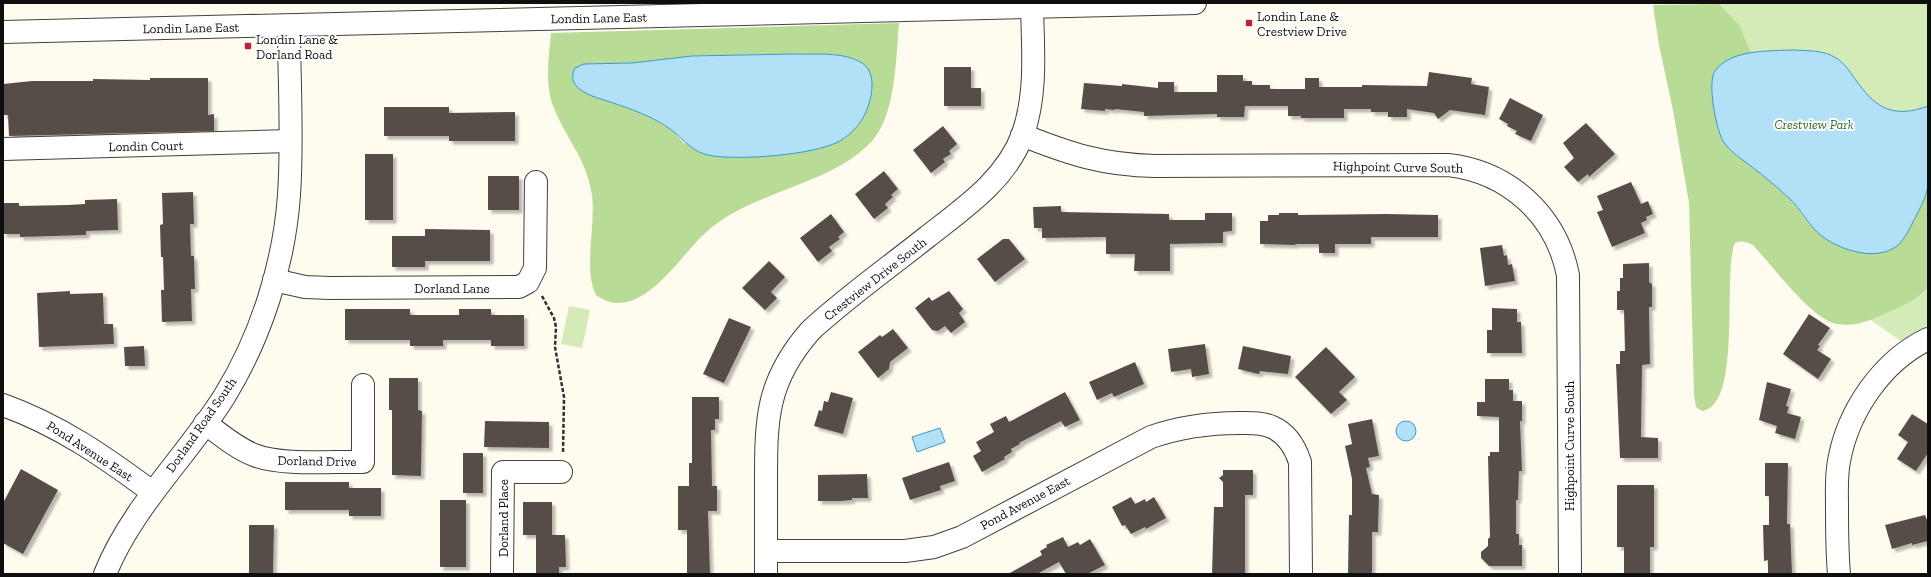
<svg xmlns="http://www.w3.org/2000/svg" width="1931" height="577" font-family="'Zilla Slab',serif">
	<defs>
		<filter id="shadow"><feDropShadow dx="3.5" dy="3.5" stdDeviation="1" flood-color="#0004"/></filter>
	</defs>
	<rect width="100%" height="100%" fill="#fffbef"/>
	<!-- green -->
	<g fill="#d4eab7">
		<polygon points="1740,3 1928,3 1928,326 1901,341 1701,202 1700,4"/>
		<polygon points="569,306 590,310 582,348 561,344"/>
	</g>
	<!-- forest -->
	<g fill="#b8db96" fill-rule="evenodd">
		<path d="M1719 4 1739 25 1751 53 1730 59 1722 64 1712 94 1722 140 1791 200 1809 225 1921 208 1928 186V287C1919 299 1898 308 1884 314 1869 321 1854 327 1837 324 1811 319 1772 265 1753 245 1746 242 1742 240 1735 243 1722 272 1743 406 1702 411L1696 407 1694 395 1689 203 1673 110 1659 45 1653 5Z"/>
		<path d="M899 23C896 57 896 113 873 140 835 183 759 190 712 227 682 250 641 328 596 295 583 269 596 225 592 195 586 156 564 137 552 103 545 81 549 55 551 33ZM794 54 842 56 869 71 871 92 866 112 861 121 847 136 838 142 817 149 764 156 684 143 672 130 646 115 588 94 572 77 575 68 591 64 632 63 692 56Z"/>
	</g>
	<!-- water -->
	<g fill="#b2e1f7" stroke="#389ad0">
		<path d="M1794 50C1808 51 1824 50 1836 58 1846 64 1851 74 1858 83 1877 110 1896 118 1928 106 1928 131 1931 160 1928 185 1927 196 1920 208 1915 218 1910 228 1905 239 1897 246 1876 262 1841 250 1823 237 1808 226 1802 210 1789 198 1777 187 1765 177 1752 167 1742 159 1730 152 1723 141 1716 129 1707 82 1715 71 1730 49 1771 51 1794 50Z"/>
		<path d="M794 54C816 55 843 51 862 63 880 74 870 108 861 121 855 130 847 137 838 142 812 155 743 160 713 156 691 153 686 140 670 129 652 116 631 109 610 102 595 97 564 90 575 68L584 64 632 63 692 56Z"/>
		<circle cx="1406" cy="431" r="10"/>
		<polygon points="940,428 945,442 917,452 912,437"/>
	</g>
	<!-- building -->
	<g fill="#574e4a" filter="url(#shadow)">
		<polygon points="944,67 971,67 971,88 981,88 981,106 944,106"/>
		<polygon points="1429,72 1472,78 1471,84 1489,87 1485,115 1450,110 1438,119 1434,113 1407,109 1407,117 1388,117 1388,112 1371,112 1371,109 1344,109 1344,118 1301,118 1301,116 1288,116 1288,106 1245,106 1244,117 1217,117 1217,114 1144,116 1144,112 1115,109 1115,110 1105,109 1105,111 1081,109 1084,83 1122,86 1122,84 1158,88 1158,82 1174,82 1174,92 1217,92 1217,75 1243,75 1243,81 1252,81 1252,85 1270,85 1270,89 1305,89 1305,78 1319,78 1319,87 1362,87 1362,85 1427,86"/>
		<polygon points="150,78 208,78 208,115 214,114 214,131 9,136 8,115 3,115 3,84 32,81 93,81 93,79 150,80"/>
		<polygon points="1510,98 1543,115 1531,141 1515,134 1517,131 1507,126 1508,124 1499,119"/>
		<polygon points="384,107 449,107 449,113 515,112 515,141 449,141 449,136 384,136"/>
		<polygon points="1586,123 1615,154 1589,177 1588,174 1578,182 1564,167 1574,158 1563,143"/>
		<polygon points="943,126 957,144 949,151 951,154 943,159 945,162 931,173 913,150"/>
		<rect x="365" y="154" width="28" height="66"/>
		<polygon points="884,171 898,189 891,195 893,197 885,204 888,208 874,219 855,194"/>
		<rect x="488" y="176" width="31" height="34"/>
		<polygon points="1631,182 1641,204 1648,201 1653,214 1646,217 1647,220 1641,223 1645,233 1612,247 1597,212 1603,210 1597,196"/>
		<polygon points="193,192 194,224 190,224 191,256 194,256 195,289 191,289 192,321 162,322 161,290 164,290 163,257 161,257 160,225 163,224 162,193"/>
		<polygon points="117,199 118,230 86,231 86,235 20,237 20,234 3,234 3,203 19,203 19,206 68,205 85,204 85,200"/>
		<polygon points="1061,206 1061,212 1169,214 1169,220 1205,220 1205,213 1232,213 1232,231 1223,232 1223,243 1170,244 1170,271 1134,271 1135,254 1106,254 1106,237 1042,238 1042,228 1034,228 1033,207"/>
		<polygon points="1279,213 1298,213 1298,215 1386,214 1438,215 1438,237 1371,237 1371,244 1335,244 1335,253 1319,253 1319,244 1296,244 1295,245 1260,244 1260,221 1268,221 1268,215 1279,215"/>
		<polygon points="831,214 844,232 838,237 840,239 829,247 832,251 818,262 800,238"/>
		<polygon points="425,229 490,230 490,261 425,261 425,267 392,267 392,236 425,236"/>
		<polygon points="1003,239 1009,239 1025,259 995,282 977,259"/>
		<polygon points="1502,245 1504,256 1507,255 1508,265 1512,264 1515,281 1485,286 1480,248"/>
		<polygon points="769,261 785,277 771,292 777,298 765,310 742,288"/>
		<polygon points="1649,263 1649,282 1652,284 1652,307 1649,307 1650,364 1642,365 1641,437 1658,438 1658,458 1620,458 1616,364 1620,364 1620,351 1625,351 1624,310 1617,310 1617,291 1620,291 1620,278 1623,278 1623,264"/>
		<polygon points="70,291 70,294 103,293 104,324 113,324 114,344 39,347 37,293"/>
		<polygon points="949,291 963,309 959,313 965,322 951,333 945,326 938,331 932,330 915,308 929,297 932,301"/>
		<polygon points="1492,308 1517,309 1517,322 1521,322 1522,353 1487,353 1487,330 1492,330"/>
		<polygon points="345,309 410,309 410,315 459,315 459,309 491,309 491,315 524,315 524,346 491,346 491,340 443,340 443,346 410,346 410,340 345,340"/>
		<polygon points="1809,314 1830,328 1818,345 1820,346 1817,350 1831,359 1818,379 1783,354"/>
		<polygon points="729,318 751,327 724,383 703,374"/>
		<polygon points="893,329 908,348 890,362 889,369 878,378 858,352 880,335 882,337"/>
		<polygon points="1205,344 1209,374 1192,377 1191,369 1171,372 1168,349"/>
		<polygon points="144,346 145,366 125,366 124,347"/>
		<polygon points="1243,346 1291,356 1288,374 1260,371 1259,374 1238,369"/>
		<polygon points="1326,347 1355,377 1339,392 1347,400 1331,414 1295,377"/>
		<polygon points="1135,362 1144,384 1114,397 1112,393 1097,400 1089,382"/>
		<polygon points="389,378 418,378 418,410 422,411 421,476 392,475 392,410 389,410"/>
		<polygon points="1485,379 1509,379 1509,390 1513,390 1513,401 1522,401 1522,421 1520,421 1522,471 1519,471 1518,500 1516,500 1516,534 1519,534 1519,545 1522,545 1522,566 1489,566 1481,558 1481,552 1488,546 1488,539 1490,537 1488,456 1490,456 1490,452 1499,452 1499,417 1477,416 1477,402 1485,402"/>
		<polygon points="1767,382 1791,389 1786,406 1789,407 1787,413 1801,417 1795,439 1775,433 1777,426 1759,420"/>
		<polygon points="831,392 853,398 843,434 814,426 819,410 822,411 824,401 828,402"/>
		<polygon points="1065,392 1080,420 1065,427 1061,421 1019,443 1020,444 1011,449 1012,452 1004,457 1005,459 982,472 973,456 981,451 976,442 994,432 990,424 1006,416 1009,422"/>
		<polygon points="692,397 719,397 719,419 715,419 715,430 711,430 712,486 717,486 717,511 708,511 710,574 687,574 687,530 678,530 678,486 689,486 689,463 692,463"/>
		<polygon points="1912,414 1928,424 1928,453 1916,471 1897,459 1908,442 1898,435"/>
		<polygon points="1372,419 1379,456 1368,458 1370,467 1366,468 1372,494 1379,495 1378,532 1372,532 1372,574 1348,574 1349,515 1352,515 1352,479 1345,446 1352,444 1348,424"/>
		<polygon points="485,421 549,422 549,448 484,447"/>
		<rect x="463" y="453" width="20" height="40"/>
		<polygon points="949,462 955,481 940,486 941,490 910,500 902,478"/>
		<polygon points="1765,463 1788,463 1787,524 1790,524 1792,574 1768,574 1768,560 1764,561 1763,525 1769,525 1769,496 1765,496"/>
		<polygon points="21,469 58,490 23,554 3,543 3,503"/>
		<polygon points="1223,470 1253,470 1253,495 1245,495 1245,574 1212,574 1214,507 1223,507 1223,482 1219,478 1223,475"/>
		<polygon points="867,474 868,498 852,498 852,500 841,501 818,501 818,475"/>
		<polygon points="285,482 349,482 349,488 381,488 381,516 349,516 349,510 285,510"/>
		<polygon points="1617,485 1654,485 1654,547 1650,547 1650,574 1624,574 1624,547 1617,547"/>
		<polygon points="1131,497 1135,504 1145,499 1146,502 1154,497 1166,518 1146,529 1145,527 1131,534 1125,525 1122,526 1112,507"/>
		<rect x="440" y="500" width="26" height="67"/>
		<polygon points="523,502 552,502 552,535 565,535 566,567 559,567 559,574 536,574 536,535 523,535"/>
		<polygon points="1925,515 1928,523 1928,541 1912,545 1912,543 1892,549 1885,525"/>
		<polygon points="249,525 274,525 273,574 249,574"/>
		<polygon points="1063,537 1068,547 1078,542 1080,545 1090,539 1105,565 1087,574 1066,574 1059,562 1037,574 1008,574 1042,555 1040,551 1047,547 1046,545"/>
	</g>
	<g fill="none" stroke-linecap="round" stroke-linejoin="round">
		<!-- minor casing -->
		<g stroke="#414141" stroke-width="24">
			<g id="minor">
				<polyline points="3,32 1195,3"/>
				<path d="M1022 135C1070 154 1103 165 1155 166L1448 165C1509 172 1556 215 1568 275L1570 574"/>
				<polyline points="3,149 290,141"/>
				<polyline points="274,280 305,287 330,288 519,287 528,282 535,268 536,182"/>
				<path d="M3 405C59 425 105 457 152 492"/>
				<path d="M205 423C220 434 236 448 254 455 281 466 333 461 363 462V385"/>
				<path d="M766 551H905L934 547 962 537 1151 437C1180 427 1208 423 1239 423 1250 423 1261 422 1272 427 1286 433 1295 447 1300 462L1301 574"/>
				<path d="M105 574C132 507 186 457 224 397 261 337 284 265 289 195 293 139 289 82 289 26"/>
				<polyline points="502,574 503,472 561,472"/>
				<path d="M766 574C766 544 766 513 766 483 766 419 766 381 811 330 847 297 888 268 927 237 964 208 1006 180 1023 134 1037 93 1033 50 1032 7"/>
				<path d="M1839 574C1837 552 1837 529 1837 507 1837 492 1836 476 1839 461 1848 411 1882 361 1928 339"/>
			</g>
		</g>
		<!-- path -->
		<polyline stroke="#303030" stroke-width="2.5" stroke-dasharray="4 2" stroke-linecap="butt" points="542,296 554,318 556,327 555,347 564,397 563,452"/>
		<!-- minor -->
		<use href="#minor" stroke="#fff" stroke-width="22"/>
	</g>
	<!-- markers -->
	<g fill="#c12231" stroke="#fff" stroke-width="1.5">
		<rect x="1245" y="19" width="8" height="8" rx="2"/>
		<rect x="244" y="42" width="8" height="8" rx="2"/>
	</g>
	<g text-anchor="middle" dominant-baseline="central" stroke-width="4" stroke-linejoin="round" paint-order="stroke">
		<!-- poi labels -->
		<g font-size="13" fill="#0e0e0e" stroke="#fff" text-anchor="start">
			<text x="1257" y="16">Londin Lane &amp;<tspan x="1257" dy="15">Crestview Drive</tspan></text>
			<text x="256" y="39">Londin Lane &amp;<tspan x="256" dy="15">Dorland Road</tspan></text>
		</g>
		<!-- street labels -->
		<g font-size="13" fill="#0e0e0e" stroke="#fff">
			<text transform="translate(599 18) rotate(-1)">Londin Lane East</text>
			<text transform="translate(191 28) rotate(-1)">Londin Lane East</text>
			<text transform="translate(146 146) rotate(-1)">Londin Court</text>
			<text transform="translate(1398 167) rotate(1)">Highpoint Curve South</text>
			<text transform="translate(875 279) rotate(-38)">Crestview Drive South</text>
			<text x="452" y="288">Dorland Lane</text>
			<text transform="translate(201 425) rotate(-55)">Dorland Road South</text>
			<text transform="translate(1569 446) rotate(-90)">Highpoint Curve South</text>
			<text transform="translate(90 451) rotate(33)">Pond Avenue East</text>
			<text transform="translate(317 461) rotate(1)">Dorland Drive</text>
			<text transform="translate(1025 503) rotate(-28)">Pond Avenue East</text>
			<text transform="translate(503 518) rotate(-90)">Dorland Place</text>
		</g>
		<!-- park labels -->
		<g font-size="13" font-style="italic" fill="#2f671c" stroke="#fff">
			<text x="1814" y="124">Crestview Park</text>
		</g>
	</g>
	<!-- border -->
	<rect width="1931" height="577" fill="none" stroke="#0e0e0e" stroke-width="8"/>
</svg>
